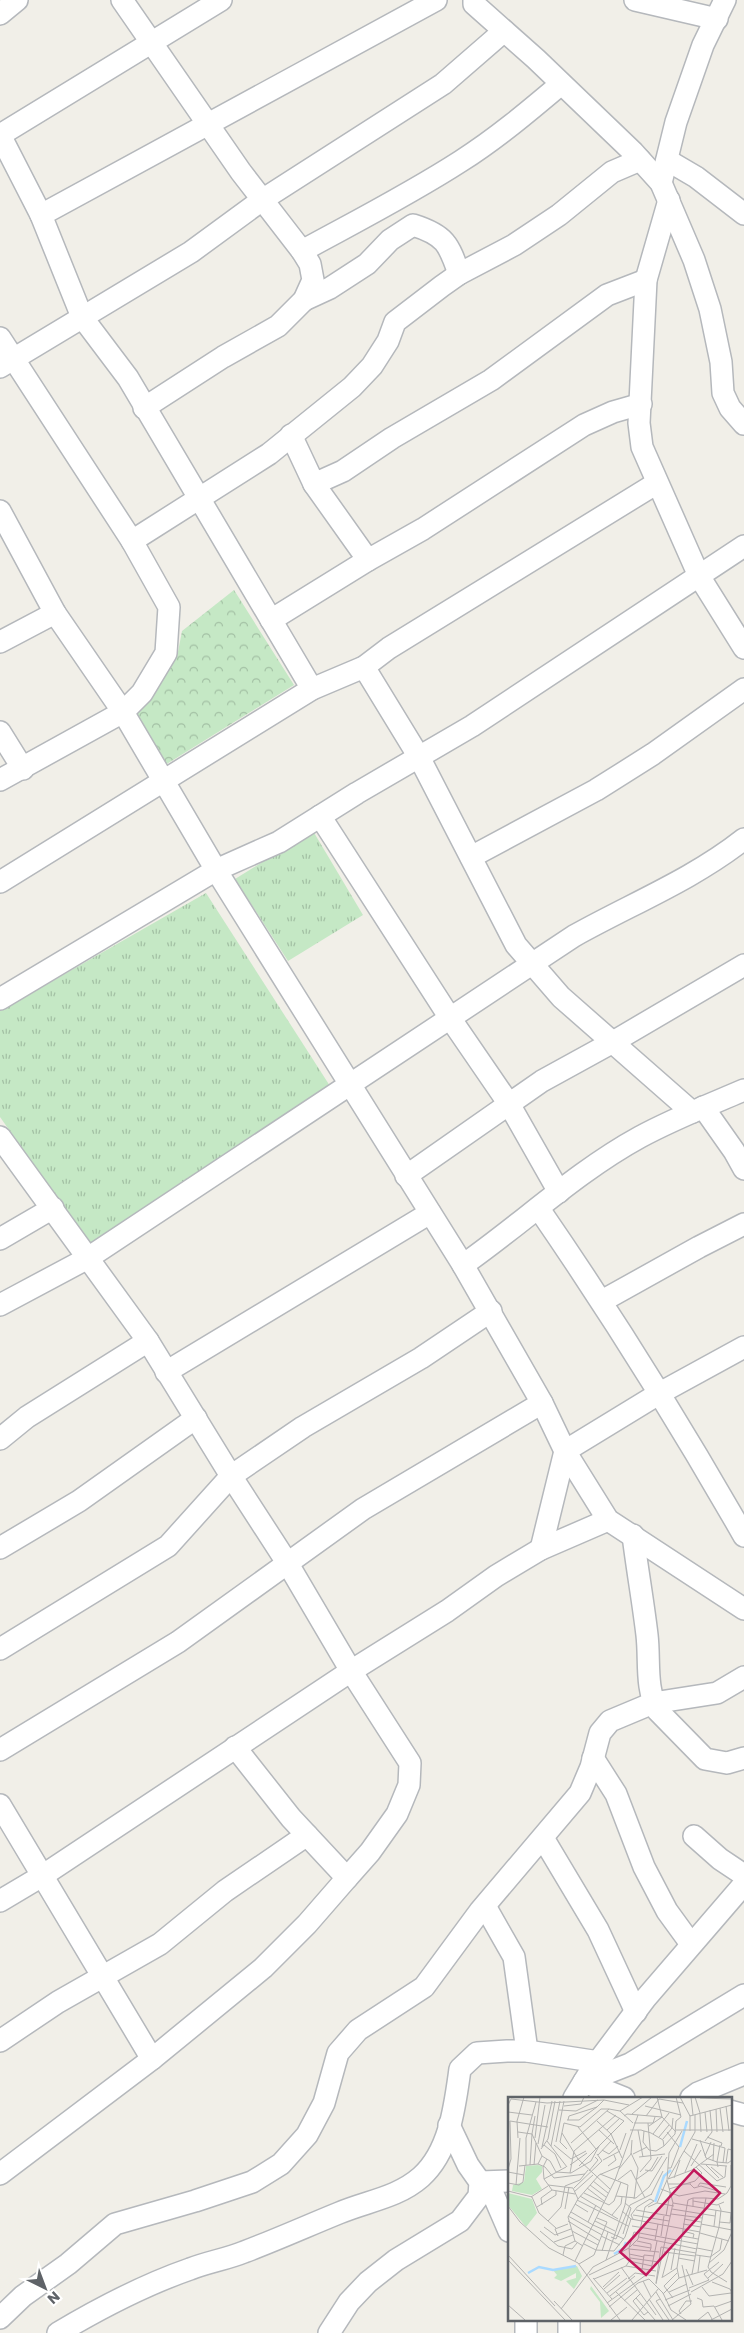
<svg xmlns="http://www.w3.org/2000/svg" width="744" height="2333" font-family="Poppins,sans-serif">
	<defs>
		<pattern id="grass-tufts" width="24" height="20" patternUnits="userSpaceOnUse" patternTransform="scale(1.25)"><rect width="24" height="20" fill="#c5e8c5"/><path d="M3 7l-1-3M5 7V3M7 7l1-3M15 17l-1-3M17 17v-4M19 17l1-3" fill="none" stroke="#a3c0a4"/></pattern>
		<pattern id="park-crowns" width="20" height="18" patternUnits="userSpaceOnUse" patternTransform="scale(1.25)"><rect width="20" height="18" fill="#c5e8c5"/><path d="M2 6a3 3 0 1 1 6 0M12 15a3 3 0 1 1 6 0" fill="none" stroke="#a3c0a4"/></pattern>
	</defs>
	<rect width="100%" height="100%" fill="#f1efe8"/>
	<!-- grass -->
	<g fill="url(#grass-tufts)">
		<polygon points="313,831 363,915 288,961 235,879"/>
		<polygon points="206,893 330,1086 90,1245 0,1117 0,1011"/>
	</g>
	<!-- park -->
	<polygon fill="url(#park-crowns)" points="234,590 294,685 165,765 131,713 178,652 182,631"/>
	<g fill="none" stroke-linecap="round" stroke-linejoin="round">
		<!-- minor casing -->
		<g stroke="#b5b8bc" stroke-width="24">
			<g id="minor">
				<polyline points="122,0 241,172 302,251 310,264 313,280 304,300 278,326 223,357 144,408"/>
				<polyline points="474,0 474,4 536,59 633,152 661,183 694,260 710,309 721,362 723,393 730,408 744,424"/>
				<polyline points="635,0 717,19"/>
				<polyline points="0,14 17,0"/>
				<polyline points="0,135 41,215 82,317 128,378 312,689"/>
				<polyline points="0,135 221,0"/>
				<polyline points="667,160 696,177 744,214"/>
				<polyline points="661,183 676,122 703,45 725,0"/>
				<polyline points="669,200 646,280 639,423 642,447 699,576 744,648"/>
				<polyline points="41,215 436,0"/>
				<path d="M302 251C355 222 410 194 461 161 497 138 529 111 561 84"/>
				<path d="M304 300 330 288 367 264 390 240 413 225C445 235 449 244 459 274"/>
				<polyline points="0,338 132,541 169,607 166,653 142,693 123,712 0,780"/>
				<polyline points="0,367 191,252 262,200 443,84 504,31"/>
				<polyline points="291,435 314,484 343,471 392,438 491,380 607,295 646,280"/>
				<polyline points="314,484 368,560 423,529 584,425 613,412 641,404"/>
				<polyline points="0,511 55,613 123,712 216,870 463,1265 542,1403 565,1451 608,1520 744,1609"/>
				<polyline points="132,541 269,454 352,387 372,366 388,341 395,322 442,286 459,274 514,245 559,215 612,172 640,160"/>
				<polyline points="271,620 368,560"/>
				<polyline points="0,642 55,613"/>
				<polyline points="364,667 419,757 516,945 561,997 692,1112"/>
				<polyline points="0,732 23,769"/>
				<polyline points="320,816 450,1018 509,1104 559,1192"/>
				<polyline points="471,857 596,790 653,754 744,689"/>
				<polyline points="0,882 312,689 364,667 389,648 657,483"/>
				<polyline points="0,999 216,870 279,842 357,793 472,726 744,546"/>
				<polyline points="703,1107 734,1151 744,1169"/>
				<polyline points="0,1137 148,1341 231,1476 288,1564 351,1671 410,1763 409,1785 397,1814 370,1852 347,1878"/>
				<polyline points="406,1176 542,1081 613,1042 744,965"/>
				<path d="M539 1209C612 1315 680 1424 744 1536"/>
				<polyline points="0,1239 53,1208"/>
				<path d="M463 1265C523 1223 576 1172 640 1137 673 1119 709 1105 744 1090"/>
				<polyline points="602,1301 699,1247 744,1224"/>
				<path d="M0 1305 88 1258 574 936C631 904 692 880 744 839"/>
				<polyline points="166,1372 430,1213"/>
				<polyline points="0,1439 27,1417 148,1341"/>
				<path d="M633 1535C637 1568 643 1601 647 1635 650 1660 645 1688 658 1711L705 1759 727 1763 744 1758"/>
				<polyline points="0,1548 79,1501 196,1418"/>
				<polyline points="541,1549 565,1451 660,1393 744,1347"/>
				<polyline points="0,1649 168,1546 231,1476 303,1427 421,1358 491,1311"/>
				<polyline points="0,1750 178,1642 363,1509 542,1403"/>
				<polyline points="593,1758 616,1794 644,1867 667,1911 691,1944"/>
				<polyline points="0,1805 152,2059 0,2174"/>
				<polyline points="694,1836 720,1859 744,1875"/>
				<polyline points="543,1838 598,1930 636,2012"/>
				<polyline points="0,1901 42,1876 351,1671 447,1611 496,1576 541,1549 608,1520"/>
				<polyline points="485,1906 514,1957 527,2051"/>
				<polyline points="0,2041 58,2002 160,1944 225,1891 307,1835"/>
				<polyline points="152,2059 263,1968 307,1924 347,1878 291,1818 235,1747"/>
				<polyline points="584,2082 630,2064 744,1995"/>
				<polyline points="584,2082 624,2098"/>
				<polyline points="574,2098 588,2075 645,1999 744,1884"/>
				<polyline points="691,2098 698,2093 744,2074"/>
				<polyline points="730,2111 744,2115"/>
				<polyline points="480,2182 493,2194 509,2231"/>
				<polyline points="480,2182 509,2181"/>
				<polyline points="0,2318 23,2296 68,2264 115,2224 195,2201 252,2182 281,2164 307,2135 324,2103 338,2053 358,2030 424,1987 480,1911 580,1793 591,1767 600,1733 610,1721 653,1703 717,1693 744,1677"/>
				<path d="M58 2333C100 2308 144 2285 190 2269 208 2262 227 2259 244 2252 276 2240 307 2226 339 2213 367 2201 397 2198 421 2177 450 2151 455 2105 460 2069L477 2053 507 2051H527L599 2062"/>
				<polyline points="329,2333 349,2302 368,2282 396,2260 460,2221 479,2196 480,2182 468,2165 449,2125"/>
				<polyline points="526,2333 526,2319"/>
				<polyline points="569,2333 569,2319"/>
			</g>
		</g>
		<!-- minor -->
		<use href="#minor" stroke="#fff" stroke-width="21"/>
	</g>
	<!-- overview -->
	<g transform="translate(508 2097)">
		<rect width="224" height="224" fill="#f1efe8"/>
		<path d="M30 68 34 69V75L28 82 34 92 24 98 4 94 5 88 16 85 18 69ZM0 96 24 102 29 116 18 130 0 108ZM69 169 74 179 66 192 58 184 68 181V176L53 184 46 181 49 178 45 173ZM83 189 101 214 93 221 92 205 82 192Z" fill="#c5e8c5"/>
		<path fill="none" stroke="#aadaff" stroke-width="2.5" d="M172 50 179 24M147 105 156 79 163 73M106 157 116 151 118 145M20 176 31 170 45 173 68 169"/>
		<path fill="none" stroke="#b3b3b1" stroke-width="1" d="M149 0 154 20 168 35M172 0 182 19 224 8M183 0 185 18M187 0 192 16M192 1 224 2M0 8 3 2 39 6 96 3 121 8M56 9 73 7 76 0M137 9 173 18M218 9 221 34M212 11 215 35M208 12 209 35M51 13 68 14 90 3M112 14 125 26M0 15 24 18M197 15 199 35M124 17 144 0M192 17 193 35M116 19 119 17 154 20M138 19 151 2 175 6M59 23H71L89 10M60 23 61 19 89 10 96 3M2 24 40 30M89 24 103 37 116 24 99 14M56 26 72 30 93 12H101M56 26 52 45 59 52M126 26H145L147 20M141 29 154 20M70 30 88 52M91 33 106 47M99 33 112 21M122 33H133L136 34 140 35 143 36 155 43 156 49 148 54 141 53 135 45 136 34M130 33 135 60M168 33H224M182 34V18M10 35 24 37 27 19M159 35 171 50 163 71H160M54 36 70 62 102 92M145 37 161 16M151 40 161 28M199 40 214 46 213 49M10 41 9 24 16 0M27 41 32 0M155 42 164 31 165 21M184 42 217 51 215 66M192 43 198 61 209 65 210 70M39 44 59 70M197 44 204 35 202 13M48 45 56 4M63 46 101 12 112 14 135 0M30 47 37 8M36 48 47 57 53 71M46 48 63 62 78 54M212 48 209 65 220 66 224 63M43 49 52 4M156 49 167 37 168 24 173 20 168 0M34 50 44 4M33 52 40 42 47 4M94 53 101 57 110 49M112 53 118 36M176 54 209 84 217 80 218 69M123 56 130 71 126 102M125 57 139 50M90 58 103 44M34 59 42 64 48 75 63 76 83 64 91 49M197 59 203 45M131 60 157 57M95 63 112 54M205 64 206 46M218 66 220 52 224 53M30 67 37 70 46 81 77 77M193 67 219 69M18 68V41L28 5M22 68 24 37 34 59M26 68 28 46M62 68 79 56M198 68 211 81M11 69 30 67 34 59M71 69 103 37 114 61M100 69 108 63 106 58M183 69 193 53M58 70 36 82 44 93 67 97M203 70 215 80M0 72 3 62 2 24M111 72 123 57 124 43M123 73 137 101M137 73 144 74 154 59M81 74 90 63 87 60M0 75 16 78M132 75 143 62 140 26M177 75 189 47M62 76 66 54 108 18M92 77 120 88 117 108 98 163M166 81 172 63M36 82 35 70 39 62M129 82 143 72 150 60M160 82 187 35V18M160 82 184 73 206 57M110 83 123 73M85 84 100 96M0 86 11 88 15 85 17 68M160 87H183M182 87 186 91 193 89 213 95M8 88 12 41M40 88 65 91 70 102M82 88 98 100M57 89 72 83 80 73M190 89 192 86 218 90M66 91 94 64 89 57M79 91 96 104M153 92 171 99 197 94 217 97M161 92 187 84 194 76 188 70M0 94 24 100 31 116 48 131M66 95 85 78M76 96 101 108 106 104 113 85M143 98 155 74M72 99 110 122M108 99 128 101 141 90 159 60M23 100 40 89M69 103 120 129M185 104 209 108 216 105M149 106 166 109M165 106 224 116M67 107 80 115M34 108 33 101 44 93M211 108 213 113 211 130 200 170 203 175 219 185M0 109 12 125 41 151 70 166 112 223M29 110 48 98V94M140 110 149 106 159 83M185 110V101H198M57 112 61 90M164 112 207 119M128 113 162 119M114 114 123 122 192 135M63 115 85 128M163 117 194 121M104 118 113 107 114 100M125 118 161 124M60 119 94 138M158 119 162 96M125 122 123 118 129 110 142 102 146 104M176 122 193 125M40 124 53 110 57 89M60 124 92 144M87 124 107 134M80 125 88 108M211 125 222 126 223 116M175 127 193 130M193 127 224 133M85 128 116 142M124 129 149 133M206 129 208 113M36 130 47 138 63 132M32 134 50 149 64 152 69 146M64 134 90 148M175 134 186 137 185 141M192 136 221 144M115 137 123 111 117 106M50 139 47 132 60 127M93 139 112 148M153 139 156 119M174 139 190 142M103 140 108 142 122 108 144 97M131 140 189 152M147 143 150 127M129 144 143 147V151M46 145 65 138M76 147 88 153 106 154 117 140 123 122M125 148 143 151 142 154M75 149 67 144 60 120 70 102 91 78 112 69M122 150 130 142 137 110 146 104M189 151 204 154M121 152 151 155M94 154 100 135M156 155 187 159M121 157 136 160M0 158 47 209M55 158 57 149 67 144M188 158 202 160 212 153 214 142M122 161 151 165M170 161 187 164M0 163 57 223M67 164 107 83 130 18M121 164 144 169M201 166 216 153 224 135M71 167 86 158 99 125 89 121M118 169 122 163 121 151 126 135 190 147M113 170 148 218M178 172 185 188M134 173 136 158 146 159M143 173 149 144M163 173 167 151M190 175 192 159M184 177 198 101 210 102 219 96 223 89V68M81 178 118 160M155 180 169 171M85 181 104 202M154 181 161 155M171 181 169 171 178 114 180 103 185 101M200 181 215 167M86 182 118 169 148 174M120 182 127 176 147 179M201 183 196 177 211 165M135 184 143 200M204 185 222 192 224 196M148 186 153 150 188 156M148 187 165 106 159 83 161 56 174 34M95 190 111 175M194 190 201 199 223 196M181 191 201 183M96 192 112 178M108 195 137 223M148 195 165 223M161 195 179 187M183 195 215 177 224 164M99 196 119 181M132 197 125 204 136 218 140 215M155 197 171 181 199 173M102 199 127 179M128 201 147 223M165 201 156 189 169 176M189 201 194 203 195 210 206 209 214 223M141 202 155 223M152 202 148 204 161 223M157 203 182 193M46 204 64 223M116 204 129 193M99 206 138 178M0 208 17 223M160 209 183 197M101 210 130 186 141 182 155 196 163 213 178 223M207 210 224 204M53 212 85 170 121 151M173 217 171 214 178 204H184M103 223 119 210M124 223 151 191M164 223 183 207 174 168M190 223 200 215 204 222M203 223 224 212"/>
		<path fill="#c2185b" fill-opacity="0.15" stroke="#c2185b" stroke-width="2.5" d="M186 73 212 96 138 178 112 155Z"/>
		<rect width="224" height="224" fill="none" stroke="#5f6368" stroke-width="2.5"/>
	</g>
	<!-- north arrow -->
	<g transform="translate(45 2288) rotate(138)" stroke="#ffffff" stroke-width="4" paint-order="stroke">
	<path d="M0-4L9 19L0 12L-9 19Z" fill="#5f6368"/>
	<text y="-8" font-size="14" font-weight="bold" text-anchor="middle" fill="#5f6368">N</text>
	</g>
</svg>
